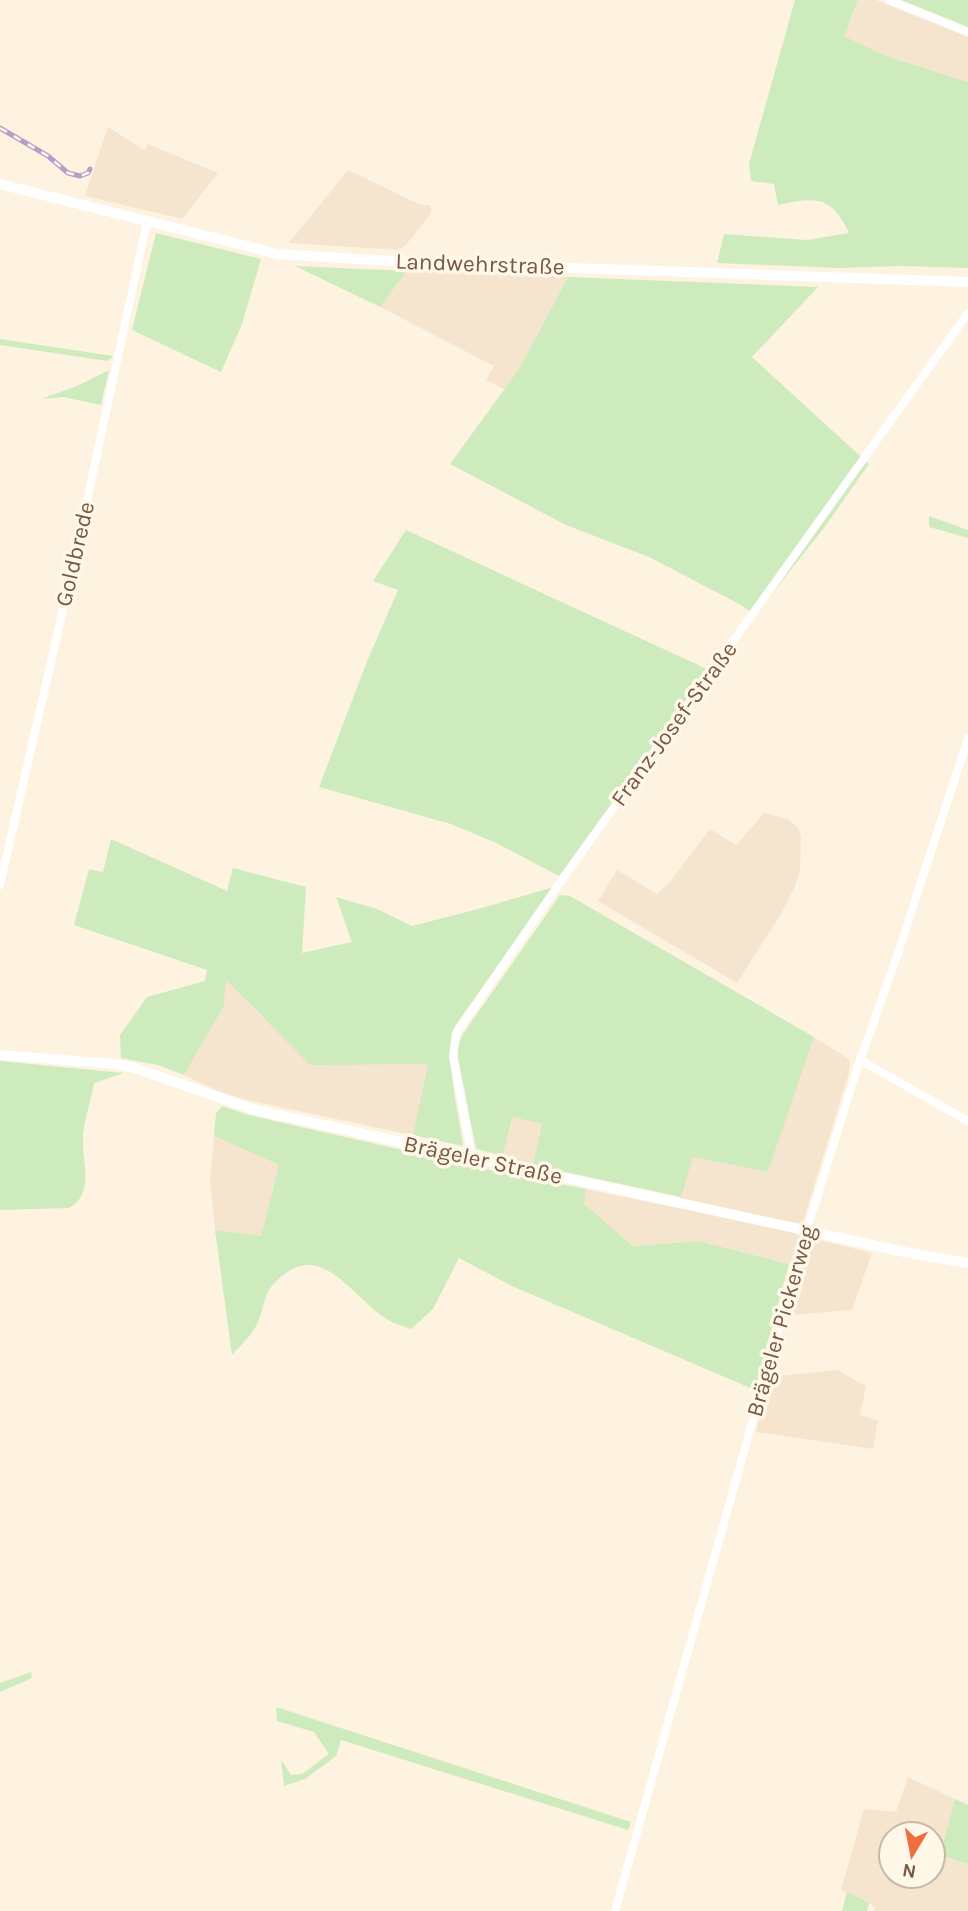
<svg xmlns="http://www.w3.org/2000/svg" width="968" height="1911" font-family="Karla,sans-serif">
	<rect width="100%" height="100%" fill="#fdf3e0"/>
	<!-- residential -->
	<g fill="#f5e5ce" fill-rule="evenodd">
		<polygon points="858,0 876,0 968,37 968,82 886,56 844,36"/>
		<polygon points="108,127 144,150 148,144 218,173 182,219 85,196"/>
		<polygon points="348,170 421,205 431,205 431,213 406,245 398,250 289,243"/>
		<polygon points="407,271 568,277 519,369 505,390 486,380 494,366 380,307"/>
		<polygon points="764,813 788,819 797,827 801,836 800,871 795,886 784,909 737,983 598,901 617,870 657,894 669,883 710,829 736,845"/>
		<polygon points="226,979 262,1018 450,1064 463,1146 247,1100 221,1092 184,1075 224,1006"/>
		<polygon points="814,1037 850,1060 849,1073 799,1235 872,1253 852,1310 787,1315 799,1266 699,1241 633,1246 583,1204 586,1189 677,1208 693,1157 768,1172"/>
		<polygon points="512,1117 542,1124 533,1165 503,1156"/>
		<polygon points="214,1136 279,1165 261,1236 215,1230 210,1181"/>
		<polygon points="837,1370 866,1386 860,1415 878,1421 873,1449 756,1432 770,1377"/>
		<path d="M908 1777 955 1799 940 1855 968 1864V1911H874L875 1908 869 1903 841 1890 864 1809 896 1812ZM891 1834H933V1876H891Z"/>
	</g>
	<!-- green -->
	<g fill="#ceebbe">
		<path d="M795 0H858L844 36 886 56 968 82V268L901 266 839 268 717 263 724 234 807 240 849 233C831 195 816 197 778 205L774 184 751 181 749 164Z"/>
		<polygon points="901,0 968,0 968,27"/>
		<polygon points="156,233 261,259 242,324 221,372 132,330"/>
		<polygon points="295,266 407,271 380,307"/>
		<polygon points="568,277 818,287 752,357 869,464 824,528 755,615 741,605 649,557 566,525 450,464 519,369"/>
		<polygon points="0,339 113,356 108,361 0,345"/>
		<polygon points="109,370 101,405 63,397 41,399 77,386"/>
		<polygon points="929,516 968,530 968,538 929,527"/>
		<polygon points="406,530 709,670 559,876 494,842 451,824 319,787 368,659 398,590 373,581"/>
		<path d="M111 839 227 891 233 868 306 887 302 953 352 942 336 897 377 909 412 926 478 909 554 887 455 1026C445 1065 457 1106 463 1146L413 1135 428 1064 310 1065 226 980 224 1006 184 1075 158 1065 121 1058 120 1035 147 997 205 981 207 970 74 925 89 869 103 872Z"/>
		<polygon points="560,895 570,896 814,1037 768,1172 693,1157 681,1197 533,1165 542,1124 512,1117 503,1156 476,1149 458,1057 458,1046 463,1034"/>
		<path d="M0 1061 124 1073 94 1083C91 1101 84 1120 83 1137 81 1162 96 1193 69 1208L0 1210Z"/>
		<path d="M222 1106 249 1115 499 1172 586 1189 584 1204 633 1246 699 1241 789 1264 755 1390 512 1286 459 1258 433 1309 411 1329C403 1326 394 1324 387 1319 349 1296 319 1232 272 1286 263 1296 263 1314 256 1326 251 1336 240 1346 232 1355L215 1230 261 1236 279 1165 214 1136 216 1113Z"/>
		<polygon points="31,1672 32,1678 0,1692 0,1683"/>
		<polygon points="276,1707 631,1822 628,1830 341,1740 336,1756 305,1779 284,1786 281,1760 291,1775 302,1774 329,1754 314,1732 277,1721"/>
		<polygon points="955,1799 968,1805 968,1864 940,1855"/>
		<polygon points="847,1892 869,1903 867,1911 842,1911"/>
	</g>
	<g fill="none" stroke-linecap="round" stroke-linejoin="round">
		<!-- minor -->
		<g stroke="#fff" stroke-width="8">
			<polyline points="889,0 968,32"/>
			<polyline points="0,885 72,570 147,222"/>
			<polyline points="860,1060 968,1121"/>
			<polyline points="472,1157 453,1057 456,1033 559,884 968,313"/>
			<polyline points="615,1911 802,1245 857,1069 896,959 968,738"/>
		</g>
		<!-- tertiary -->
		<g stroke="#fff" stroke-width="10">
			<polyline points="0,184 278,254 406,262 968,282"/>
			<polyline points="0,1055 115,1064 135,1068 255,1110 909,1253 968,1263"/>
		</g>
		<!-- rail casing -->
		<g stroke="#b69fc6" stroke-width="5">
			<polyline id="rail" points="0,128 48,156 68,173 80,176 88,173 90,169"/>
		</g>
		<!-- rail -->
		<use href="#rail" stroke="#fff7e7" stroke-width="2.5" stroke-dasharray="8" stroke-linecap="butt"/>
	</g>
	<g text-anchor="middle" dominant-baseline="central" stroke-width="7" stroke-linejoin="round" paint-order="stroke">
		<!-- street labels -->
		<g font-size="23" fill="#755946" stroke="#fff7e7">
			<text transform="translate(480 264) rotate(2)">Landwehrstraße</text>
			<text transform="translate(75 554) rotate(-77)">Goldbrede</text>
			<text transform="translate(674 724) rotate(-54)">Franz-Josef-Straße</text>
			<text transform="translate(483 1160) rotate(12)">Brägeler Straße</text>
			<text transform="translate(781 1321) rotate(-74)">Brägeler Pickerweg</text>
		</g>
	</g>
	<!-- north arrow -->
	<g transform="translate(912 1855) rotate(190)"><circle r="33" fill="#fff7e7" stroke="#c8b8a7" stroke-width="2"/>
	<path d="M0-5L12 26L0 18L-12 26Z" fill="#ed6f3f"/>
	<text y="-10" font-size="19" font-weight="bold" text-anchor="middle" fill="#755946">N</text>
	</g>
</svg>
